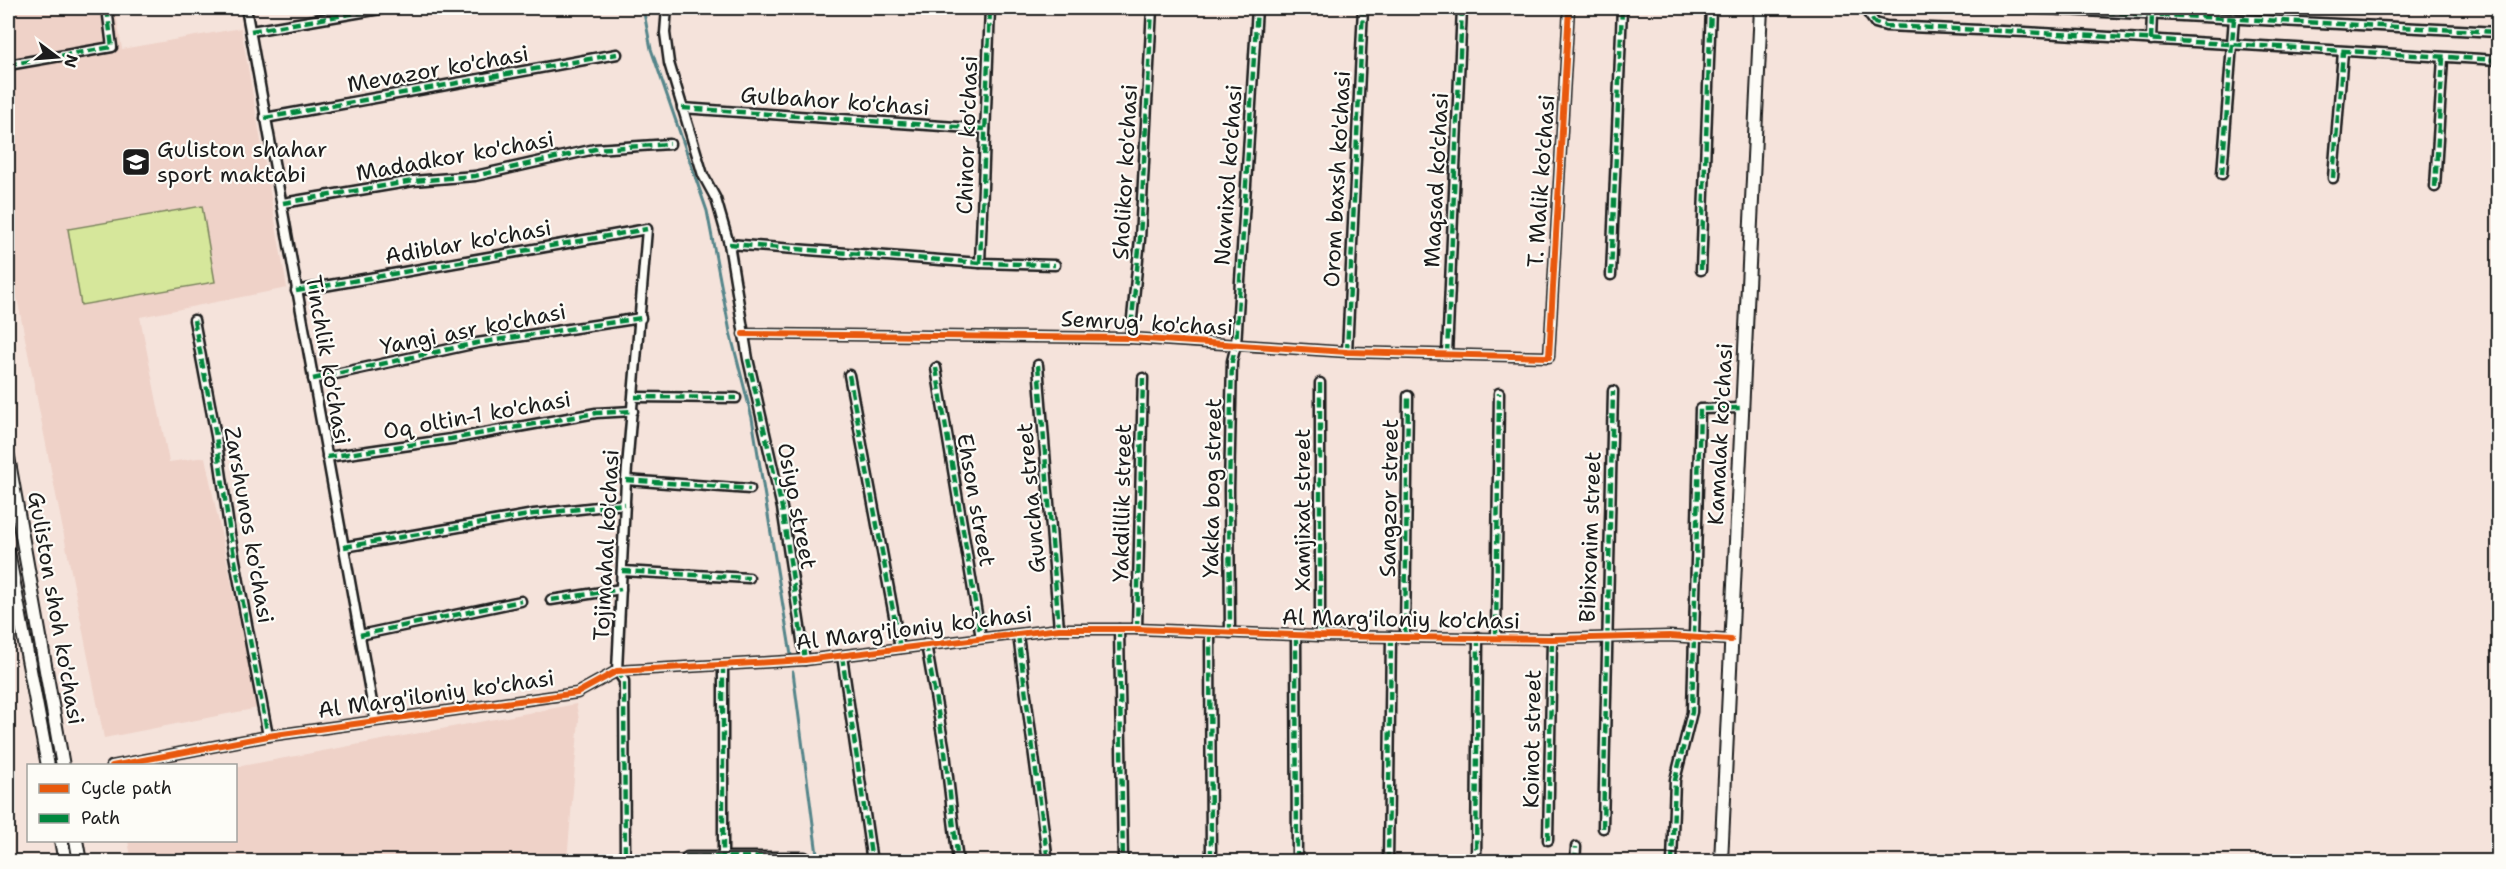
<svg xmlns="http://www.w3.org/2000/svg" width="2506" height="869" font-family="'Shantell Sans',sans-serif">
	<rect width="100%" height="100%" fill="#f5e3db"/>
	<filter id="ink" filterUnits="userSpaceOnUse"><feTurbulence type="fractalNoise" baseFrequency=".0167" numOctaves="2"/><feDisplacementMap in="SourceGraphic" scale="12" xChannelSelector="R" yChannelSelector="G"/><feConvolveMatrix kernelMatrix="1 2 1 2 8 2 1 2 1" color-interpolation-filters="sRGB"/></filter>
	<g filter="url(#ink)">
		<!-- built -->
		<g fill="#efd2c8">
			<polygon points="8,8 115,8 122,49 241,28 287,288 140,317 169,462 205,457 258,708 104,738 8,252"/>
			<polygon points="576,704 579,719 567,861 132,861 128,841 236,840 236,767"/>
		</g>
		<!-- green -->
		<polygon fill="#d6e79b" stroke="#79825c" stroke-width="1.5" points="202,206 215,282 81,305 68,229"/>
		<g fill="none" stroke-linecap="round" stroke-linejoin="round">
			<!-- stream -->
			<g stroke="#54858a" stroke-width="3">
				<polyline points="643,8 651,49 707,211 730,332 752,418 791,655"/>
				<polyline points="793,672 818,862"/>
			</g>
			<!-- minor casing -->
			<g stroke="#1c1c1c" stroke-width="13">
				<g id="minor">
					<polyline points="246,8 375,719"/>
					<polyline points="667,8 665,33 669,63 703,175 716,199 729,244 748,359 782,508 805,660"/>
					<polyline points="1864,8 1875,23 1886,26 2025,32 2498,60"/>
					<polyline points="2025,8 2498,32"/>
					<polyline points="251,31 386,8"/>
					<polyline points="2151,40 2152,14"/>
					<polyline points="8,65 112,47 107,8"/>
					<polyline points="682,108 985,129"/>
					<polyline points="265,118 617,54"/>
					<polyline points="2222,174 2234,18"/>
					<polyline points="2333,178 2343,52"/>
					<polyline points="2435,187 2443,58"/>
					<polyline points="283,203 413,181 475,176 595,149 670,144"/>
					<polyline points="729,244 980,263 1055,265"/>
					<polyline points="980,263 990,8"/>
					<polyline points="1701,270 1711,8"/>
					<polyline points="1611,275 1622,8"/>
					<polyline points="296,291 647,229 626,480 617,671 624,681 625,862"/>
					<polyline points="194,320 216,436 230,534 268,736"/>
					<polyline points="743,334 1130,338 1347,352 1549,357 1569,8"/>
					<polyline points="1130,338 1140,239 1152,8"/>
					<polyline points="1347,352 1363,8"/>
					<polyline points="1447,354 1462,8"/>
					<polyline points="1038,365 1059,629"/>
					<polyline points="936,368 981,638"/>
					<polyline points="849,375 900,648"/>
					<polyline points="313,379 477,343 641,318"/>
					<polyline points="1320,383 1320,636"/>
					<polyline points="635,397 736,398"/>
					<polyline points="327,457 451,439 596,413 633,411"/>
					<polyline points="626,480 750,489"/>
					<polyline points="344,547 534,514 625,504"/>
					<polyline points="622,571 749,578"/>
					<polyline points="551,600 621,589"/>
					<polyline points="1119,629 1123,862"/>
					<polyline points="1137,629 1143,378"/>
					<polyline points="1210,633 1211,862"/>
					<polyline points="1230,633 1229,489 1232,361 1236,345 1257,8"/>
					<polyline points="360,635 521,601"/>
					<polyline points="1018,635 1048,862"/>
					<polyline points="1296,636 1297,862"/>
					<polyline points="1405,637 1408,396"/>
					<polyline points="1496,638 1499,393"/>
					<polyline points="926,644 945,752 958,862"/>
					<polyline points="842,656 872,862"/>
					<polyline points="723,665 723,858"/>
					<polyline points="112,766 268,736 577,693 617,671 805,660 1059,629 1137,629 1320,636 1552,639 1669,636 1731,640"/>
					<polyline points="1603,828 1613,391"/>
					<polyline points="1548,840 1552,639"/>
					<polyline points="687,857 805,857"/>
					<polyline points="1388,862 1391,637"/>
					<polyline points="1476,862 1478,637"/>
					<polyline points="1575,862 1576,847"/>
					<polyline points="1672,862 1675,780 1692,712 1700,409 1742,408"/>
				</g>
			</g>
			<!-- secondary casing -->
			<g stroke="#1c1c1c" stroke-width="16">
				<g id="secondary">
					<polyline points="8,457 63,766"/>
					<polyline points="8,552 48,766"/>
					<polyline points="61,840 65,862"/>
					<polyline points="76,840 80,862"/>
					<polyline points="1721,862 1761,8"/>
				</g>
			</g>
			<!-- minor -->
			<use href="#minor" stroke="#fdfcf7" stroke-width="8"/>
			<!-- secondary -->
			<use href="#secondary" stroke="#fdfcf7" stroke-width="12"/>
			<!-- quiet -->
			<g stroke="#00873e" stroke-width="4.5" stroke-dasharray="9 4.5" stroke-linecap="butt">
				<polyline points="1864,8 1875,23 1886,26 2025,32 2498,60"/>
				<polyline points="2025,8 2498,32"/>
				<polyline points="251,31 386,8"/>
				<polyline points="2151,40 2152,14"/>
				<polyline points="8,65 112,47 107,8"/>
				<polyline points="682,108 985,129"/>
				<polyline points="265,118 617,54"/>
				<polyline points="2222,174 2234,18"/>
				<polyline points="2333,178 2343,52"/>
				<polyline points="2435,187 2443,58"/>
				<polyline points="283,203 413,181 475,176 595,149 670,144"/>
				<polyline points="729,244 980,263 1055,265"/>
				<polyline points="980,263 990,8"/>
				<polyline points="1701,270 1711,8"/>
				<polyline points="1611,275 1622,8"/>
				<polyline points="296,291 647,229"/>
				<polyline points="194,320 216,436 230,534 268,736"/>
				<polyline points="1130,338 1140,239 1152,8"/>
				<polyline points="1347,352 1363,8"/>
				<polyline points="1447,354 1462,8"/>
				<polyline points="748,359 782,508 805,660"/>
				<polyline points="1038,365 1059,629"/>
				<polyline points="936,368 981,638"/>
				<polyline points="849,375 900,648"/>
				<polyline points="313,379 477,343 641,318"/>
				<polyline points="1320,383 1320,636"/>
				<polyline points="635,397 736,398"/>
				<polyline points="327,457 451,439 596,413 633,411"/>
				<polyline points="626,480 750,489"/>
				<polyline points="344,547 534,514 625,504"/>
				<polyline points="622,571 749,578"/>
				<polyline points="551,600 621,589"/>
				<polyline points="1119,629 1123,862"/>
				<polyline points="1137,629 1143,378"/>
				<polyline points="1210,633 1211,862"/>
				<polyline points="1230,633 1229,489 1232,361 1236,345 1257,8"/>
				<polyline points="360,635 521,601"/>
				<polyline points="1018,635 1048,862"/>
				<polyline points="1296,636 1297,862"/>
				<polyline points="1405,637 1408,396"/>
				<polyline points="1496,638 1499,393"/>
				<polyline points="926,644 945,752 958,862"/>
				<polyline points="842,656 872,862"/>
				<polyline points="723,665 723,858"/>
				<polyline points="617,671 624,681 625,862"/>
				<polyline points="1603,828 1613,391"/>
				<polyline points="1548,840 1552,639"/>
				<polyline points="687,857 805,857"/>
				<polyline points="1388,862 1391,637"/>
				<polyline points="1476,862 1478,637"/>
				<polyline points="1575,862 1576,847"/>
				<polyline points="1672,862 1675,780 1692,712 1700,409 1742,408"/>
			</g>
			<!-- cycleway casing -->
			<g stroke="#fdfcf7" stroke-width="10">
				<g id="cycleway">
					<polyline points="743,334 1130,338 1347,352 1549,357 1569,8"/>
					<polyline points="112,766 268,736 577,693 617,671 805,660 1059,629 1137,629 1320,636 1552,639 1669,636 1731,640"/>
				</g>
			</g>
			<!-- cycleway -->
			<use href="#cycleway" stroke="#e8590c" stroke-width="6"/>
		</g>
	</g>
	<!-- icons -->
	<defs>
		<g id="school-square" transform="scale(1.5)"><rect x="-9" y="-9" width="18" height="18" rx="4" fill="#1c1c1c" stroke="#fdfcf7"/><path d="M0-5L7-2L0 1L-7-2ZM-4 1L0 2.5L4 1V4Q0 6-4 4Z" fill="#fff"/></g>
	</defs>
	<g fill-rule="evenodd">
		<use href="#school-square" x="136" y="162"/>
	</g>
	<g text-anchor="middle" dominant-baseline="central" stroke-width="4.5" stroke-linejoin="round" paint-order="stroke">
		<!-- street labels -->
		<g font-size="22" fill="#1c1c1c" stroke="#fdfcf7">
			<text transform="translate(438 69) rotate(-10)">Mevazor ko'chasi</text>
			<text transform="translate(835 101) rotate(4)">Gulbahor ko'chasi</text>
			<text transform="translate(967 135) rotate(-88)">Chinor ko'chasi</text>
			<text transform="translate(455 156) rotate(-10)">Madadkor ko'chasi</text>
			<text transform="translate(1125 172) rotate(-87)">Sholikor ko'chasi</text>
			<text transform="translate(1228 175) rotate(-86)">Navnixol ko'chasi</text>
			<text transform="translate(1337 179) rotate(-87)">Orom baxsh ko'chasi</text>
			<text transform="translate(1436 180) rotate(-87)">Maqsad ko'chasi</text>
			<text transform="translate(1541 181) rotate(-86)">T. Malik ko'chasi</text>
			<text transform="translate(468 242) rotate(-10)">Adiblar ko'chasi</text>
			<text transform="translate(1147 323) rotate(3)">Semrug' ko'chasi</text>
			<text transform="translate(473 329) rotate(-11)">Yangi asr ko'chasi</text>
			<text transform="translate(328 360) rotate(80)">Tinchlik ko'chasi</text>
			<text transform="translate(477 415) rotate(-10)">Oq oltin-1 ko'chasi</text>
			<text transform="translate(1720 434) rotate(-87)">Kamalak ko'chasi</text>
			<text transform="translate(1212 488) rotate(-89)">Yakka bog street</text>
			<text transform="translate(1031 498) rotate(-95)">Guncha street</text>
			<text transform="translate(1389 498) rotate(-89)">Sangzor street</text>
			<text transform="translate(976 500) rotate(80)">Ehson street</text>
			<text transform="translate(1122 503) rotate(-89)">Yakdillik street</text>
			<text transform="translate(797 506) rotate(79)">Osiyo street</text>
			<text transform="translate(1302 510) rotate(-90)">Xamjixat street</text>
			<text transform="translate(249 525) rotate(80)">Zarshunos ko'chasi</text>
			<text transform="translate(1590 537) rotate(-88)">Bibixonim street</text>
			<text transform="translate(606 545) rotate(-87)">Tojimahal ko'chasi</text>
			<text transform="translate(56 608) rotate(80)">Guliston shoh ko'chasi</text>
			<text transform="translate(1401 619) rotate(1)">Al Marg'iloniy ko'chasi</text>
			<text transform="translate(914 628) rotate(-7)">Al Marg'iloniy ko'chasi</text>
			<text transform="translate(436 694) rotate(-8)">Al Marg'iloniy ko'chasi</text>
			<text transform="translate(1532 739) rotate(-89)">Koinot street</text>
		</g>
		<!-- poi labels -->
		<g font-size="22" fill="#1c1c1c" stroke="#fdfcf7" text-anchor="start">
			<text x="157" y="149">Guliston shahar<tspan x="157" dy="25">sport maktabi</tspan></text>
		</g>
	</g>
	<!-- margin -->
	<rect width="2506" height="869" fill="none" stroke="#fdfcf7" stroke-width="30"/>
	<rect x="15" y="15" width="2476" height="839" fill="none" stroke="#1c1c1c" stroke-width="2" filter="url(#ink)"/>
	<!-- legend -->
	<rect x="27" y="764" width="210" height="78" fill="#fdfcf7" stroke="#a3a29f" stroke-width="1.5"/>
	<rect x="39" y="784" width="30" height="9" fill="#e8590c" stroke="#a3a29f" stroke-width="1.5"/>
	<text x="81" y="794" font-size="18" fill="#1c1c1c">Cycle path</text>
	<rect x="39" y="814" width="30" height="9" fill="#00873e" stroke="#a3a29f" stroke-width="1.5"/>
	<text x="81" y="824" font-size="18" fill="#1c1c1c">Path</text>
	<!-- north arrow -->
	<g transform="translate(57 57) rotate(106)" stroke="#fdfcf7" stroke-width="4.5" paint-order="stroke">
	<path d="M0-4.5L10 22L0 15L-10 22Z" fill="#1c1c1c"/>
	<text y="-9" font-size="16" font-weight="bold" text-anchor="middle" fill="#1c1c1c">N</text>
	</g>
</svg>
